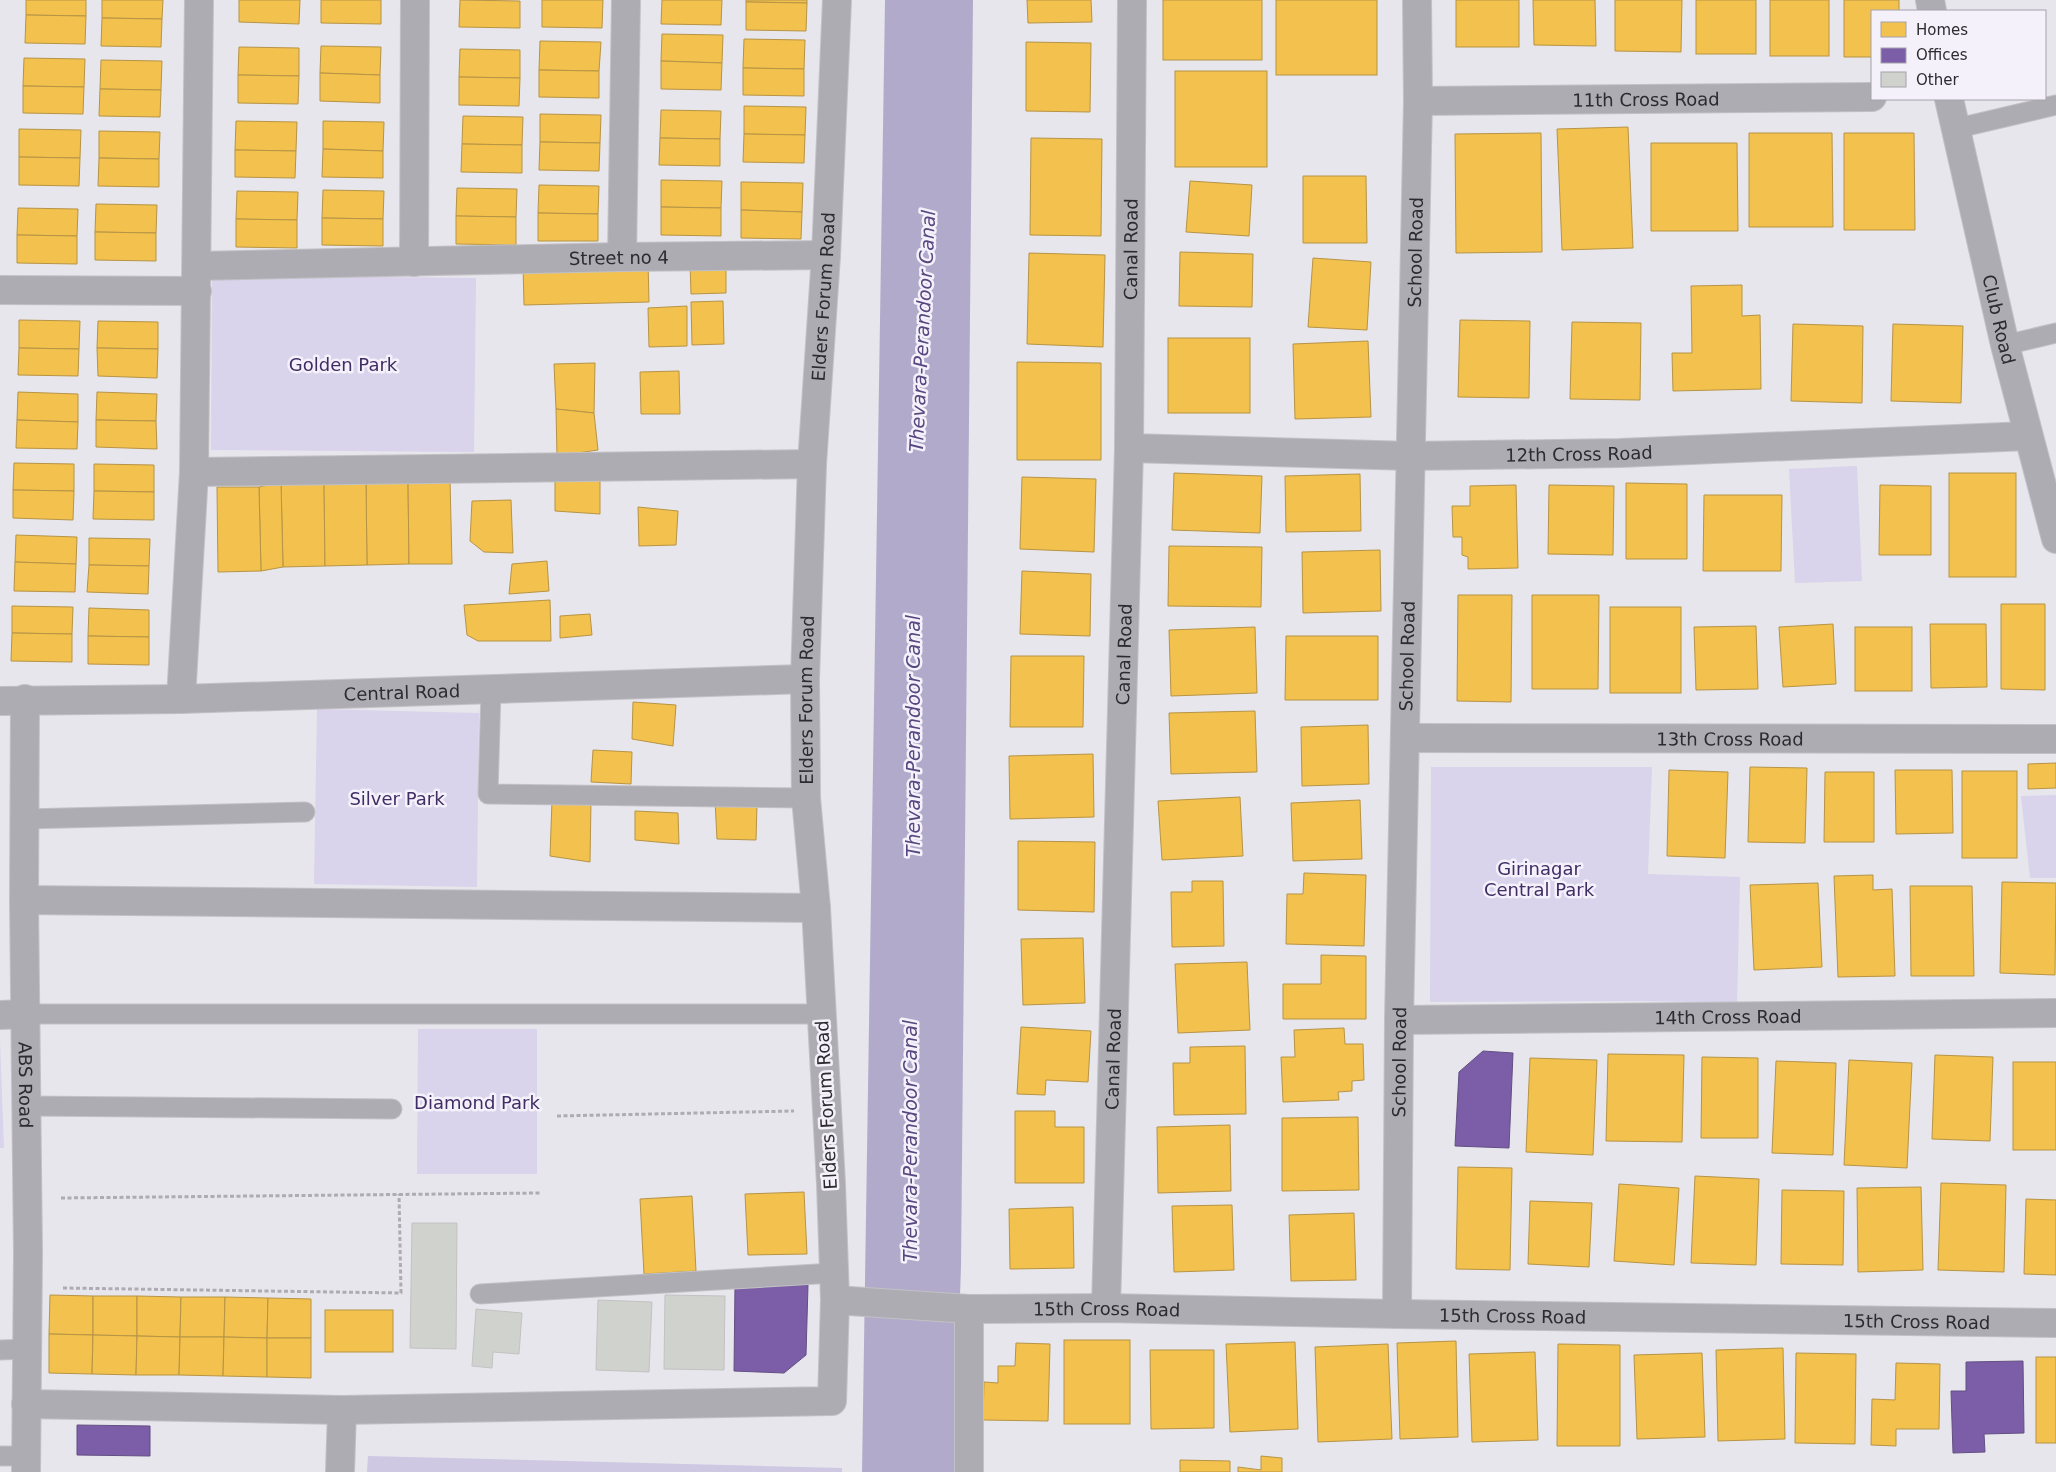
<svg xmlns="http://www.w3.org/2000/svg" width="2056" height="1472" viewBox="0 0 2056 1472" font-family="'DejaVu Sans',sans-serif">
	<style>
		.green { fill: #d9d3eb }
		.forest { fill: #cfc8e3 }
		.water { fill: #b2aaca }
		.homes { fill: #f2c14e; stroke: #b79445 }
		.offices { fill: #7b5ea7; stroke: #634f83 }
		.building { fill: #d0d2cd; stroke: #c2c2c3 }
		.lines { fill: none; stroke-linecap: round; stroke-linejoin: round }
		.lane-casing { stroke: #c2c1c5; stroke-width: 21 }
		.street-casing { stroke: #c2c1c5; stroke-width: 30 }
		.path { stroke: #aeacb2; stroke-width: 3; stroke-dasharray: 4 2.5; stroke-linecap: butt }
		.lane { stroke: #adacb2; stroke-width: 19 }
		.street { stroke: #adacb2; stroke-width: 28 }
		.labels { text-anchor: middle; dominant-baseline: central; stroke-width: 5; stroke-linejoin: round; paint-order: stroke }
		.street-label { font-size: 18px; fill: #2c2b2f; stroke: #f4f1fb }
		.park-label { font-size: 18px; fill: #402d64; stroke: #f4f1fb }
		.water-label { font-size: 19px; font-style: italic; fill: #58467f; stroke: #f4f1fb }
	</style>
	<rect width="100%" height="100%" fill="#e7e6ec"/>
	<g class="green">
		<path d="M212 275 476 278 474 452 211 450Z"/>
		<path d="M1857 466 1862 581 1795 583 1789 469Z"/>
		<path d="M317 709 479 713 477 887 314 884Z"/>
		<path d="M1431 767H1652L1648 874 1740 877 1737 1003 1644 1001 1430 1002Z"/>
		<path d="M2056 795V878H2030L2021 796Z"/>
		<path d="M418 1029H537V1174H417Z"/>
		<path d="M0 1041 4 1148H0Z"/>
	</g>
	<path class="forest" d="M368 1456 842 1468V1472H367Z"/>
	<path class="water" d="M885 0H973L961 1266 954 1472H862Z"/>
	<g class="homes">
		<path d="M26 0H86V16L26 15Z"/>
		<path d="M102 0H163L162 19 102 18Z"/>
		<path d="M239 0H300L299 24 239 22Z"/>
		<path d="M321 0H381V24L321 23Z"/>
		<path d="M460 0 520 1V28L459 27Z"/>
		<path d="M542 0H603L602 28 542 27Z"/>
		<path d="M662 0H722L721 25 661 24Z"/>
		<path d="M746 0H807V3L746 2Z"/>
		<path d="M1027 0H1091L1092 22 1028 23Z"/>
		<rect x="1163" y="0" width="99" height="60"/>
		<rect x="1276" y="0" width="101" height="75"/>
		<rect x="1456" y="0" width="63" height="47"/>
		<path d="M1533 0H1595L1596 46 1534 45Z"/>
		<path d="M1615 0H1682L1681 52 1615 51Z"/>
		<rect x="1696" y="0" width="60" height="54"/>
		<rect x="1770" y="0" width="59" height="56"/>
		<path d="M1844 0H1899V11H1872V57H1844Z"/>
		<path d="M746 2 807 3 806 31 746 30Z"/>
		<path d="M26 15 86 16 85 44 25 43Z"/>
		<path d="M102 18 162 19 161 47 101 46Z"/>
		<path d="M662 34 723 35 722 63 661 61Z"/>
		<path d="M744 39 805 40 804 69 743 68Z"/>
		<path d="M540 41 601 42 599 71 539 70Z"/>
		<path d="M1026 42 1091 43 1090 112 1026 111Z"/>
		<path d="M321 46 381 47 380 75 320 73Z"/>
		<path d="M239 47 299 48V76L238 75Z"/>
		<path d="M460 49 520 50V78L459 77Z"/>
		<path d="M24 58 85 59 84 87 23 86Z"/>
		<path d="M101 60 162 61 161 90 100 89Z"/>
		<path d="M661 61 722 63 721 90 661 89Z"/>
		<path d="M743 68 804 69V96L743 95Z"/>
		<path d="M539 70 599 71V98L539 97Z"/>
		<rect x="1175" y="71" width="92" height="96"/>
		<path d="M320 73 380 75V103L320 101Z"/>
		<path d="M238 75 299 76 298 104 238 103Z"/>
		<path d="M459 77 520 78 519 106 459 105Z"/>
		<path d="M23 86 84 87 83 114 23 113Z"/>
		<path d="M100 89 161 90 160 117 99 116Z"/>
		<path d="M744 106 806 107 805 135 744 134Z"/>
		<path d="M661 110 721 111 720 139 660 138Z"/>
		<path d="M540 114 601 115 600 143 540 142Z"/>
		<path d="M463 116 523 117 522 145 462 144Z"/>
		<path d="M236 121 297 122 296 151 235 150Z"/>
		<path d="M323 121 384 122 383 151 323 149Z"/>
		<path d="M1628 127 1633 248 1562 250 1557 129Z"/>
		<path d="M19 129 81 130 80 158 19 157Z"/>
		<path d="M99 131 160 132 159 159 99 158Z"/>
		<path d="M1541 133 1542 252 1456 253 1455 134Z"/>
		<path d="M1749 133H1832L1833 227H1749Z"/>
		<path d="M1844 133H1914L1915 230H1844Z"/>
		<path d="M744 134 805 135 804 163 743 162Z"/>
		<path d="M660 138 720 139V166L659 165Z"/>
		<path d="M1031 138 1102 139 1101 236 1030 235Z"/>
		<path d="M540 142 600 143 599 171 539 170Z"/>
		<path d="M1651 143H1737L1738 231H1651Z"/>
		<path d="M462 144 522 145V173L461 172Z"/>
		<path d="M323 149 383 151V178L322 177Z"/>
		<path d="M235 150 296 151 295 178 235 177Z"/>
		<path d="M19 157 80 158 79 186 19 185Z"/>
		<path d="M99 158 159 159V187L98 186Z"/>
		<path d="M1303 176H1366L1367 243H1303Z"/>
		<path d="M661 180 722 181 721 208 661 207Z"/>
		<path d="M1190 181 1252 185 1249 236 1186 232Z"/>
		<path d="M741 182 803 183 802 212 741 210Z"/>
		<path d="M539 185 599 186 598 214 538 213Z"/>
		<path d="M457 188 517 189 516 217 456 216Z"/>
		<path d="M323 190 384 191 383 219 322 218Z"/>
		<path d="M237 191 298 192 297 220 236 219Z"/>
		<path d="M96 204 157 205 156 233 95 232Z"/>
		<path d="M661 207 721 208V236L661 235Z"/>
		<path d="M18 208 78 209 77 236 17 235Z"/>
		<path d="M741 210 802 212 801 239 741 238Z"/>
		<path d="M538 213 598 214V241H538Z"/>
		<path d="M456 216 516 217V245L456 244Z"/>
		<path d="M322 218 383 219V246L322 245Z"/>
		<path d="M236 219 297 220V248L236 247Z"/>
		<path d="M95 232 156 233V261L95 260Z"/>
		<path d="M17 235 77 236V264L17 263Z"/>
		<path d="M1180 252 1253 254 1252 307 1179 306Z"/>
		<path d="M1029 253 1105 255 1103 347 1027 344Z"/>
		<path d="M1313 258 1371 262 1367 330 1308 327Z"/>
		<path d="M648 261 649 302 524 305 523 265Z"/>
		<path d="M726 262V293L691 294 690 263Z"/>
		<path d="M1742 285V316L1760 315 1761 389 1673 391 1672 353H1692L1691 286Z"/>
		<path d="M723 301 724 344 692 345 691 302Z"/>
		<path d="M687 306V346L649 347 648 308Z"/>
		<path d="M19 320 80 321 79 349 19 348Z"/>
		<path d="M1460 320 1530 321 1529 398 1458 397Z"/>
		<path d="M98 321 158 322V349L97 348Z"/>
		<path d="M1572 322 1641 323 1640 400 1570 399Z"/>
		<path d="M1793 324 1863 326 1862 403 1791 401Z"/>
		<path d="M1893 324 1963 326 1961 403 1891 401Z"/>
		<rect x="1168" y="338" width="82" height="75"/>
		<path d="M1368 341 1371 417 1295 419 1293 344Z"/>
		<path d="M19 348 79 349 78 376 18 375Z"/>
		<path d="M97 348 158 349 157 378 98 376Z"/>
		<path d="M1017 362 1101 363V460H1017Z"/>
		<path d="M595 363 594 413 556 409 554 364Z"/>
		<path d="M679 371 680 414H641L640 372Z"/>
		<path d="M18 392 78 394V422L17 420Z"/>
		<path d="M97 392 157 394 156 421 96 420Z"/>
		<path d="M556 409 594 413 598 450 557 456Z"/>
		<path d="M17 420 78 422 77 449 16 448Z"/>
		<path d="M96 420 156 421 157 449 96 447Z"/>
		<path d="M14 463 74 464V491L13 490Z"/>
		<path d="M94 464 154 465V492L94 491Z"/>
		<path d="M1174 473 1262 476 1260 533 1172 530Z"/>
		<rect x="1949" y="473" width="67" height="104"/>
		<path d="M555 474H600V514L555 511Z"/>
		<path d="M1360 474 1361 531 1286 532 1285 476Z"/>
		<path d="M1022 477 1096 479 1094 552 1020 549Z"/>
		<path d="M408 480 409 564 367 565 366 481Z"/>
		<path d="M408 480H450L452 564H409Z"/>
		<path d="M324 481 325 566 283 567 281 482Z"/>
		<path d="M324 481H366L367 565 325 566Z"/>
		<path d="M281 482 283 567 261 571 259 487Z"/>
		<path d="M1626 483 1687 484V559H1626Z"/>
		<path d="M1516 485 1518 568 1468 569V557L1462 555V537H1453L1452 506H1470V486Z"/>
		<path d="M1549 485 1614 486 1613 555 1548 554Z"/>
		<path d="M1880 485 1931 486V555H1879Z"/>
		<path d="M217 487H259L261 571 218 572Z"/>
		<path d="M13 490 74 491 73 520 13 518Z"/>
		<path d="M94 491 154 492V520L93 519Z"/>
		<path d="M1704 495H1782L1781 571H1703Z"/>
		<path d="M511 500 513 553 484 552 470 541 472 501Z"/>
		<path d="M638 507 678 511 676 545 639 546Z"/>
		<path d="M16 535 77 537 76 564 15 562Z"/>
		<path d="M89 538 150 539 149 566 89 565Z"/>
		<path d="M1169 546 1262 547 1261 607 1168 606Z"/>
		<path d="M1380 550 1381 611 1303 613 1302 552Z"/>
		<path d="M547 561 549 591 509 594 512 564Z"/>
		<path d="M15 562 76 564 75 592 14 591Z"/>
		<path d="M89 565 149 566 148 594 87 592Z"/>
		<path d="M1022 571 1091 574 1090 636 1020 634Z"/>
		<path d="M1458 595H1512L1511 702 1457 701Z"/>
		<path d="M1532 595H1599L1598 689H1532Z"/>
		<path d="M550 600 551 641H478L467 635 464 605Z"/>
		<path d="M2001 604H2045V690L2001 689Z"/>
		<path d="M12 606 73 607 72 634 12 633Z"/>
		<rect x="1610" y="607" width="71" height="86"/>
		<path d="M89 608 149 610V637L88 636Z"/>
		<path d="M590 614 592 635 560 638V616Z"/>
		<path d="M1833 624 1836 684 1783 687 1779 627Z"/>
		<path d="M1930 624H1986L1987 687 1931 688Z"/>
		<path d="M1756 626 1758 689 1696 690 1694 627Z"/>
		<path d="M1255 627 1257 693 1171 696 1169 630Z"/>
		<rect x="1855" y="627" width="57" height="64"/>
		<path d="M12 633 72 634V662L11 661Z"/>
		<path d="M88 636 149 637V665L88 664Z"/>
		<path d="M1286 636H1378V700H1285Z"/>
		<path d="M1011 656H1084L1083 727H1010Z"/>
		<path d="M633 702 676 705 673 746 632 739Z"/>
		<path d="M1255 711 1257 772 1171 774 1169 713Z"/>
		<path d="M1368 725 1369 784 1302 786 1301 727Z"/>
		<path d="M593 750 632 752 631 784 591 782Z"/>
		<path d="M1093 754 1094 817 1010 819 1009 756Z"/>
		<path d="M2056 763V788L2028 789V764Z"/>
		<path d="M1750 767 1807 768 1805 843 1748 842Z"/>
		<path d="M1669 770 1728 772 1725 858 1667 856Z"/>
		<path d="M1895 770H1952L1953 833 1896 834Z"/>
		<rect x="1962" y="771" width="55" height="87"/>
		<path d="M1825 772H1874V842H1824Z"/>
		<path d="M1240 797 1243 856 1162 860 1158 801Z"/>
		<path d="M1360 800 1362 859 1293 861 1291 803Z"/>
		<path d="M552 801H591L590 862 550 856Z"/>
		<path d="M715 801 757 804 756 840 717 839Z"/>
		<path d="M635 811 678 813 679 844 635 840Z"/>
		<path d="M1018 841 1095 842 1094 912 1018 910Z"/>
		<path d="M1304 873 1366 875 1364 946 1286 944 1287 894H1303Z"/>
		<path d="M1873 875V890L1892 889 1895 976 1838 977 1834 876Z"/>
		<path d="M1192 881H1223L1224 946 1172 947 1171 892H1192Z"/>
		<path d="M2002 882 2056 883 2055 975 2000 973Z"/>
		<path d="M1818 883 1822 967 1754 970 1750 885Z"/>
		<path d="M1910 886H1972L1974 976H1911Z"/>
		<path d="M1083 938 1085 1003 1023 1005 1021 939Z"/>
		<path d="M1321 955 1366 956V1019H1283V984H1321Z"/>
		<path d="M1247 962 1250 1030 1178 1033 1175 964Z"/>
		<path d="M1021 1027 1091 1031 1088 1082 1046 1080 1045 1095 1017 1094Z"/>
		<path d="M1344 1028 1345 1044H1363L1364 1080 1352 1081V1091L1338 1092 1339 1100 1283 1102 1281 1057H1295L1294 1030Z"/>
		<path d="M1245 1046 1246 1114 1174 1115 1173 1063H1190V1047Z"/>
		<path d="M1608 1054 1684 1055 1682 1142 1606 1141Z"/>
		<path d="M1935 1055 1993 1057 1990 1141 1932 1139Z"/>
		<path d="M1702 1057 1758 1058V1138H1701Z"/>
		<path d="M1530 1058 1597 1060 1593 1155 1526 1152Z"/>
		<path d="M1849 1060 1912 1063 1907 1168 1844 1165Z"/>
		<path d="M1776 1061 1836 1063 1833 1155 1772 1153Z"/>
		<rect x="2013" y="1062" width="43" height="88"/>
		<path d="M1015 1111H1055V1127H1084V1183H1015Z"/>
		<path d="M1358 1117 1359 1190 1282 1191V1118Z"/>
		<path d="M1230 1125 1231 1191 1158 1193 1157 1127Z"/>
		<path d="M1458 1167 1512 1168 1510 1270 1456 1269Z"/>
		<path d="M1695 1176 1759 1179 1756 1265 1691 1263Z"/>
		<path d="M1941 1183 2006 1185 2004 1272 1938 1270Z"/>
		<path d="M1619 1184 1679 1188 1674 1265 1614 1261Z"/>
		<path d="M1921 1187 1923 1270 1858 1272 1857 1188Z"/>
		<path d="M1782 1190 1844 1191 1843 1265 1781 1264Z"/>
		<path d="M804 1192 807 1254 748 1255 745 1194Z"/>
		<path d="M692 1196 696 1271 644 1274 640 1199Z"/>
		<path d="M2026 1199 2056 1200V1275L2024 1274Z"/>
		<path d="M1530 1201 1592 1203 1589 1267 1528 1264Z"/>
		<path d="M1232 1205 1234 1270 1174 1272 1172 1206Z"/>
		<path d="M1073 1207 1074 1268 1010 1269 1009 1209Z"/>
		<path d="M1354 1213 1356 1280 1291 1281 1289 1215Z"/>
		<path d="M50 1295 93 1296V1335L49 1334Z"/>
		<path d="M93 1296H137V1336L93 1335Z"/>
		<path d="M137 1296 181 1297 180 1337 137 1336Z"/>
		<path d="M181 1297H225L224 1337H180Z"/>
		<path d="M225 1297 268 1298 267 1338 224 1337Z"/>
		<path d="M268 1298 311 1299V1338H267Z"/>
		<rect x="325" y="1310" width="68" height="42"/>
		<path d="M49 1334 93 1335 92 1374 49 1373Z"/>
		<path d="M93 1335 137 1336 136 1375 92 1374Z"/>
		<path d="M137 1336 180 1337 179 1375H136Z"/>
		<path d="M180 1337H224L223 1376 179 1375Z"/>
		<path d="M224 1337 267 1338V1377L223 1376Z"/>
		<path d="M267 1338H311V1378L267 1377Z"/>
		<rect x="1064" y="1340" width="66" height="84"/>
		<path d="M1456 1341 1458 1437 1400 1439 1397 1343Z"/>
		<path d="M1295 1342 1298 1429 1230 1432 1226 1344Z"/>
		<path d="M1016 1343 1050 1344 1048 1421 983 1420 984 1382 998 1383V1366H1015Z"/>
		<path d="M1388 1344 1392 1439 1318 1442 1315 1347Z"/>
		<path d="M1558 1344 1620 1345V1446H1557Z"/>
		<path d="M1783 1348 1785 1439 1718 1441 1716 1350Z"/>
		<path d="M1150 1350H1214V1428L1151 1429Z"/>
		<path d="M1535 1352 1538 1440 1472 1442 1469 1354Z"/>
		<path d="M1702 1353 1705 1437 1637 1439 1634 1355Z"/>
		<path d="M1796 1353 1856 1354 1855 1444 1795 1443Z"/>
		<rect x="2036" y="1357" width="20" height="86"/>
		<path d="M1896 1363 1940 1364 1939 1429H1896V1446L1871 1445 1872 1399 1895 1400Z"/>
		<path d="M1261 1456 1282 1458V1472H1238V1467L1261 1470Z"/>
		<path d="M1180 1460 1230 1461V1472H1180Z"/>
	</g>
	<g class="offices">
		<path d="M1483 1051 1513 1053 1509 1148 1455 1146 1459 1072Z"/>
		<path d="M735 1285H808L806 1355 784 1373 734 1371Z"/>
		<path d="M2023 1361 2024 1433 1984 1434 1985 1452 1953 1453 1951 1391H1966V1362Z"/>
		<path d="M77 1425 150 1426V1456L77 1455Z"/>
	</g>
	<g class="building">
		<path d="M412 1223H457L456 1349 410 1348Z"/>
		<path d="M665 1295 725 1296 724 1370 664 1369Z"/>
		<path d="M598 1300 652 1302 649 1372 596 1370Z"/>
		<path d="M476 1309 522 1313 519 1354 493 1352 492 1368 472 1366Z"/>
	</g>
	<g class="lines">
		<g class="lane-casing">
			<g id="lane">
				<path d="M1954 129 2056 105"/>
				<path d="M2005 345 2056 333"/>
				<path d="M491 690 488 794 806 798"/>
				<path d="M24 819 305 812"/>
				<path d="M25 1014H822"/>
				<path d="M26 1106 392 1109"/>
				<path d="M480 1294 834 1273"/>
				<path d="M0 1350 27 1349"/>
				<path d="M0 1456H27"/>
			</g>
		</g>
		<g class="street-casing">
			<g id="street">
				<path d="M1930 0 1932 11"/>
				<path id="s1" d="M1949 99 2005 345 2056 539"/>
				<path id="s2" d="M1418 101 1872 97"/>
				<path d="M622 257 626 0"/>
				<path d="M414 262 415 0"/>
				<path id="s3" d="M197 266 622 257 826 255"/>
				<path d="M0 290 197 291"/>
				<path id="s4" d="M1129 448 1411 456 1620 453 2028 436"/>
				<path d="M194 472 812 464"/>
				<path id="s5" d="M25 699 24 900 28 1254 26 1472"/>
				<path d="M181 699 194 472 199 0"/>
				<path id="s6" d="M0 701 181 699 805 679"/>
				<path id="s7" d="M1405 738 2056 739"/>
				<path d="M24 900 816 908"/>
				<path d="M0 1015 25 1014"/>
				<path id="s8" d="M1399 1020 2056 1013"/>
				<path id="s9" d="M835 1300 969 1309 1106 1308 1397 1314 2056 1323"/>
				<path id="s10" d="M1106 1308 1129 448 1132 0"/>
				<path d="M969 1309V1472"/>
				<path id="s11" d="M1397 1314 1399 1020 1418 101 1417 0"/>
				<path id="s12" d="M26 1404 342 1410 832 1401 835 1300 831 1184 816 908 806 798 805 679 812 464 826 255 837 0"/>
				<path d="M340 1472 342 1410"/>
			</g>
		</g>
		<g class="path">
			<path d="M557 1116 794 1111"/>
			<path d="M61 1198 540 1193"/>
			<path d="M63 1288 401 1293 399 1194"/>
		</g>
		<use href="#lane" class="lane"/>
		<use href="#street" class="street"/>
	</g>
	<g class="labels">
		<g class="street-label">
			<text stroke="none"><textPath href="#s2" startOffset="228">11th Cross Road</textPath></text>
			<text stroke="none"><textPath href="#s10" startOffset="1059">Canal Road</textPath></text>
			<text stroke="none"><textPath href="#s11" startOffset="1062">School Road</textPath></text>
			<text stroke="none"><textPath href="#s3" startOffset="422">Street no 4</textPath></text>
			<text stroke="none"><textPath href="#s12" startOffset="1912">Elders Forum Road</textPath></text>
			<text stroke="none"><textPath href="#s1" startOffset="226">Club Road</textPath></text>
			<text stroke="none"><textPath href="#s4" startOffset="450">12th Cross Road</textPath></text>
			<text stroke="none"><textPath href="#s10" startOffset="654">Canal Road</textPath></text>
			<text stroke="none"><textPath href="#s11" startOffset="658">School Road</textPath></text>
			<text stroke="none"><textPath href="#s6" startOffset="402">Central Road</textPath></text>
			<text stroke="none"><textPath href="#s12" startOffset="1508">Elders Forum Road</textPath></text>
			<text stroke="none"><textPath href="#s7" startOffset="325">13th Cross Road</textPath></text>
			<text stroke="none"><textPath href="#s8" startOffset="329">14th Cross Road</textPath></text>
			<text stroke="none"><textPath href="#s10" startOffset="249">Canal Road</textPath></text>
			<text stroke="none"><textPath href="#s11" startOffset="252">School Road</textPath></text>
			<text stroke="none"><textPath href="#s5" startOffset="386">ABS Road</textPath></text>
			<text transform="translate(826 1105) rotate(-93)">Elders Forum Road</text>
			<text stroke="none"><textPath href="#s9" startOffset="272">15th Cross Road</textPath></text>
			<text stroke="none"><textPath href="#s9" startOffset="678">15th Cross Road</textPath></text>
			<text stroke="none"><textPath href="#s9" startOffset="1082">15th Cross Road</textPath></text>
		</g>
		<g class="park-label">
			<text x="343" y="364">Golden Park</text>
			<text x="397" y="798">Silver Park</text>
			<text x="1539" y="868">Girinagar<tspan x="1539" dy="21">Central Park</tspan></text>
			<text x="477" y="1102">Diamond Park</text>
		</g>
		<g class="water-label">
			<text transform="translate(922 331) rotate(-87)">Thevara-Perandoor Canal</text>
			<text transform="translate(913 736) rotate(-90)">Thevara-Perandoor Canal</text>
			<text transform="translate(910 1141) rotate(-90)">Thevara-Perandoor Canal</text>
		</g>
	</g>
	<rect x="1871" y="10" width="175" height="90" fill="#f4f1fb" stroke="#a4a2a9"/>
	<rect x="1881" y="22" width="25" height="15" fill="#f2c14e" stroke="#a4a2a9"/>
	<text x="1916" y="35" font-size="15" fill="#2c2b2f">Homes</text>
	<rect x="1881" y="48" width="25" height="15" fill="#7b5ea7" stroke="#a4a2a9"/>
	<text x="1916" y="60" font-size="15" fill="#2c2b2f">Offices</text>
	<rect x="1881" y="72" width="25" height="15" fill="#d0d2cd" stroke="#a4a2a9"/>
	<text x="1916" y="85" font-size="15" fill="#2c2b2f">Other</text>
</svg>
